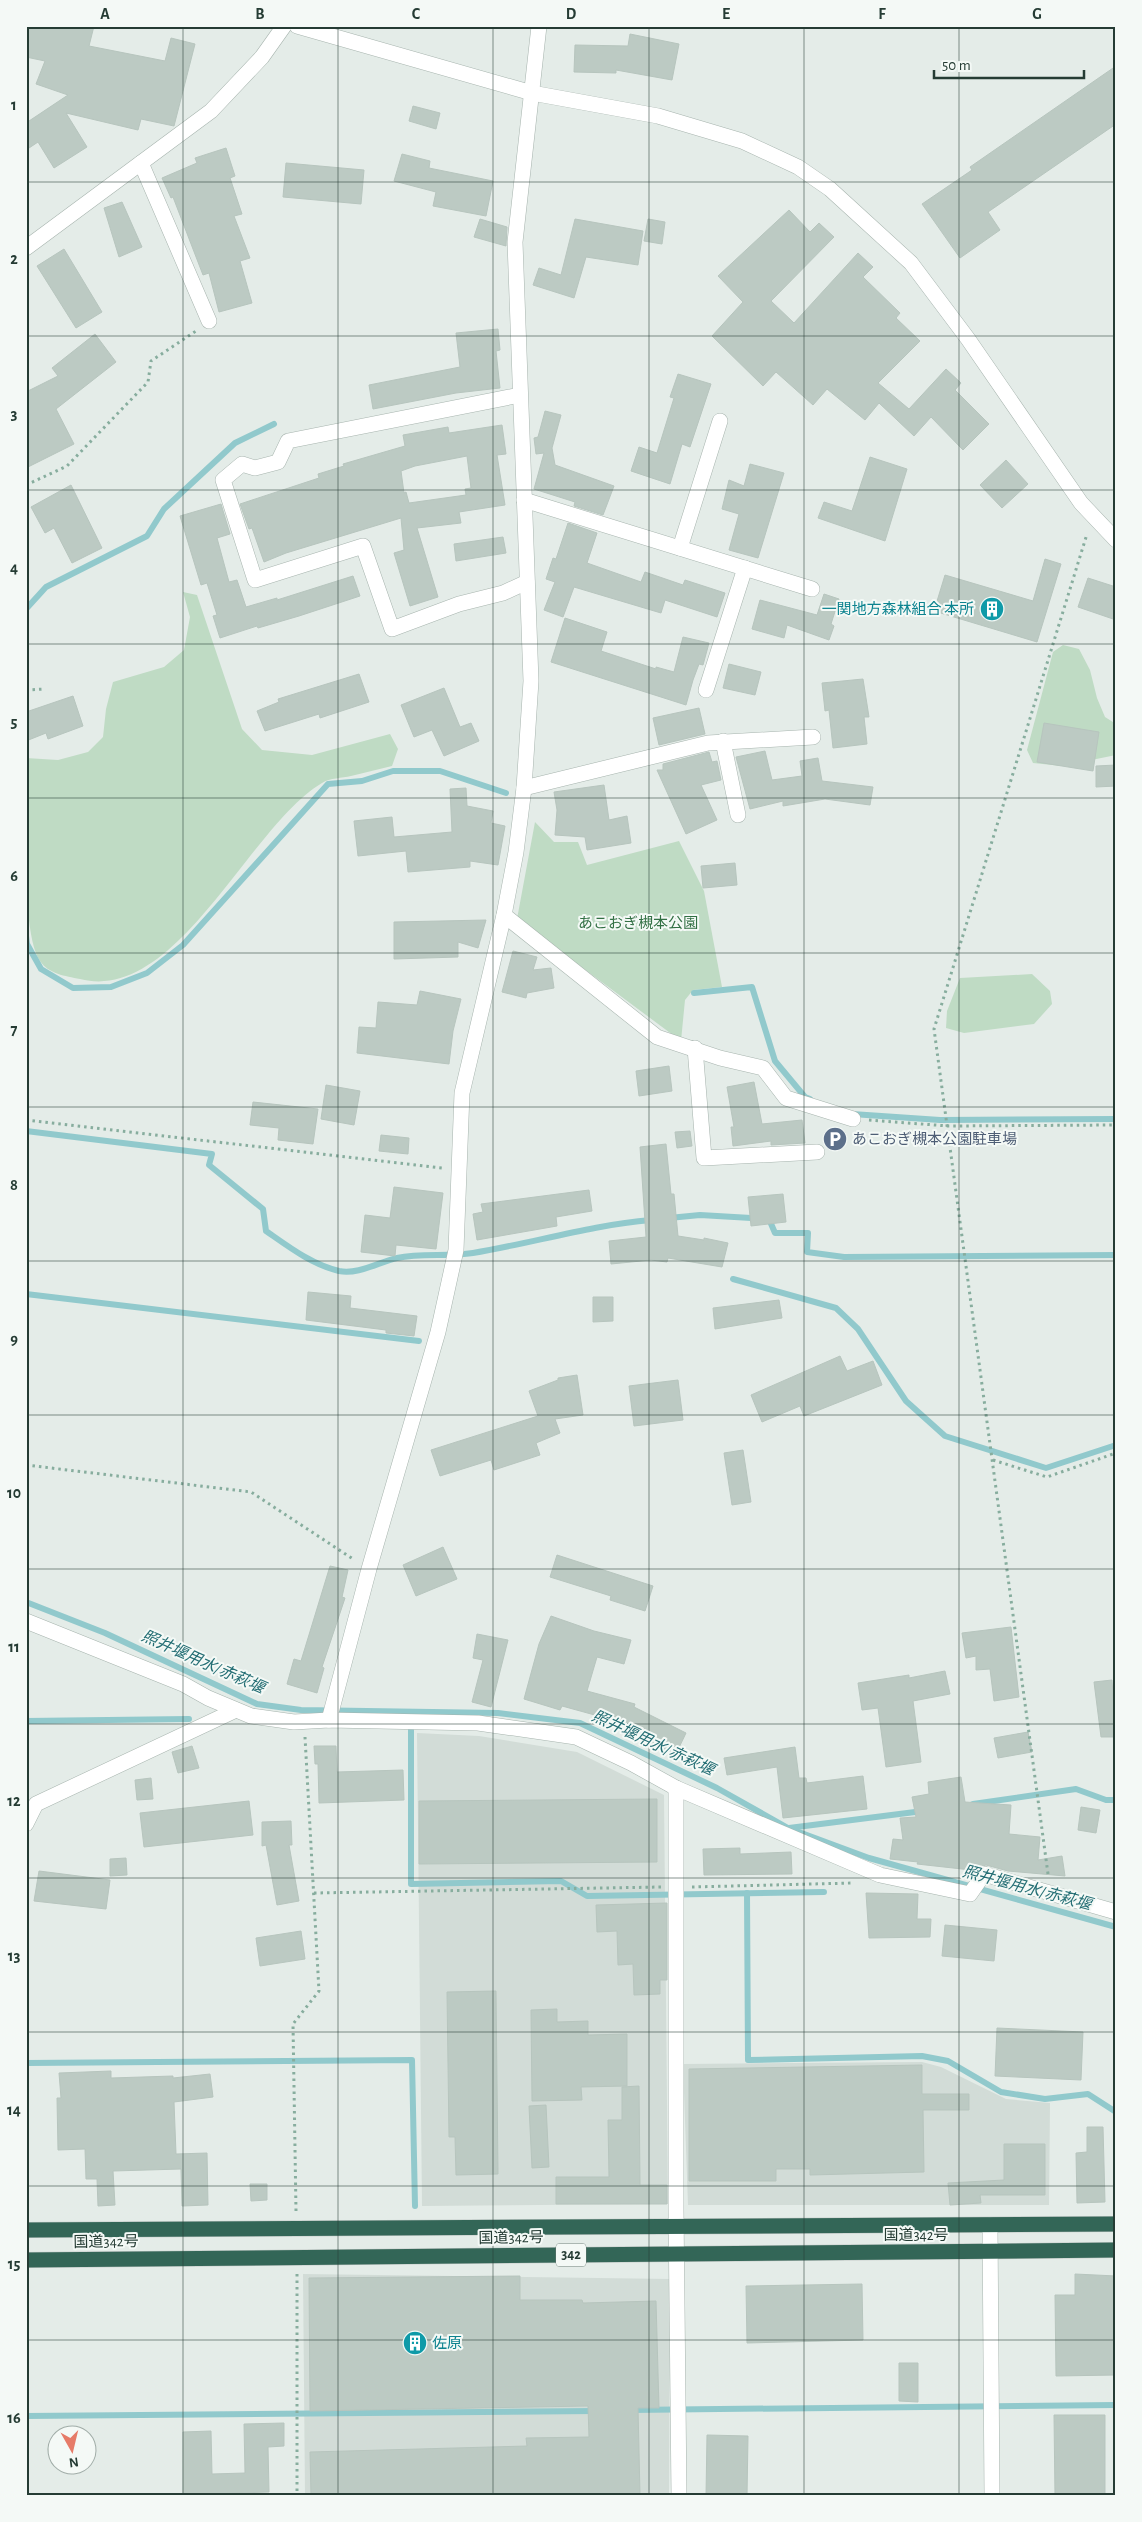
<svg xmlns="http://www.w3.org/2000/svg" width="1142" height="2522" viewBox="0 0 1142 2522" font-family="'Alegreya Sans','Noto Sans JP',sans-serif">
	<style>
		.built { fill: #d2dcd7 }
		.green { fill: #bfdbc4 }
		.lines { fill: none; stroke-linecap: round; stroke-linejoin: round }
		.stream { stroke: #91c9cc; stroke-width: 6 }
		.building { fill: #bccac3; stroke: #b7c5be; fill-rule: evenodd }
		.minor-casing { stroke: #a7b4ae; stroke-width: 16 }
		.highway-casing { stroke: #c2c8c6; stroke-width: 16 }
		.path { stroke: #87ad9e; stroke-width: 3; stroke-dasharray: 2.5 4; stroke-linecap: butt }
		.minor { stroke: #fff; stroke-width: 15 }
		.highway { stroke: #336657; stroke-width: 15 }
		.grid { fill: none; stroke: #253c34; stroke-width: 1; stroke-opacity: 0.55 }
		.labels { text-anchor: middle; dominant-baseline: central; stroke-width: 4; stroke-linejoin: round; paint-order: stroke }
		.shield { fill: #f4f9f6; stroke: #63756e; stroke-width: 1 }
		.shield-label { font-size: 14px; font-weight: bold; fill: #253c34 }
		.culture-label { font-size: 15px; fill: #0d838f; stroke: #f4f9f6; text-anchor: end }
		.park-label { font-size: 15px; fill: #327044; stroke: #f4f9f6 }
		.service-label { font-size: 15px; fill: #4e5e75; stroke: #f4f9f6; text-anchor: start }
		.street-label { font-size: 15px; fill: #253c34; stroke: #f4f9f6 }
		.water-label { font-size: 16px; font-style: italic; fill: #246e74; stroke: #f4f9f6 }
		.neatline { fill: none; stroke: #253c34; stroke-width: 2 }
		.grid-label { font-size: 16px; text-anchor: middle; font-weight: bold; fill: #253c34 }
	</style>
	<rect width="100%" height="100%" fill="#e4ece8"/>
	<g class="built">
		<path d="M417 1733 479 1736 577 1752 664 1795 668 2204 422 2206Z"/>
		<path d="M922 2062 941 2067 1006 2099 1050 2103 1049 2205H688L683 2064Z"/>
		<path d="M303 2274 670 2279 669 2496H305Z"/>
	</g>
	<g class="green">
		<path d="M183 592 197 595 242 729 262 750 312 755 390 734 398 749 392 766C378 769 365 773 351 776 342 778 330 778 322 783 249 826 177 1004 80 979 65 976 49 974 40 961 20 933 26 797 26 758L58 760 88 752 103 737 106 709 113 682 164 667 184 650 190 617Z"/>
		<path d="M1063 645 1079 649 1090 670 1097 698 1105 717 1116 724V755L1062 766 1033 763 1027 750 1053 652Z"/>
		<path d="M535 822 554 842H578L587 865 679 841 704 891 722 987 693 990 685 1000 681 1041 517 919Z"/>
		<path d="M1032 974 1050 991 1052 1004 1034 1024 964 1033 946 1028 947 1011 960 978Z"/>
	</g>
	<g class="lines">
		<g class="stream">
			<path d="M26 609 46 587 147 536 164 509 235 443 274 424"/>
			<path d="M26 936 27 944 41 969 73 988 111 987 147 973 183 945 328 784 362 781 393 771H440L506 793"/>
			<path d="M694 993 752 987 775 1061 805 1097 810 1099"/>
			<path d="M852 1114 940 1120 1116 1119"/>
			<path d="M26 1131 212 1154 209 1165 263 1209 266 1231C289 1247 311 1264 339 1271 358 1275 379 1262 397 1258 422 1253 448 1257 473 1253 533 1243 591 1225 651 1220"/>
			<path d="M669 1218 700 1215 769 1219 775 1233H808L807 1252 844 1257 1116 1255"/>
			<path d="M733 1279 836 1308 858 1329 906 1401 945 1436 1046 1468 1116 1445"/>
			<path d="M26 1294 419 1341"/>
			<path d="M26 1602 105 1633 257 1704 301 1710 498 1713 580 1723 717 1788 788 1828 869 1858 1116 1927"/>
			<path d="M26 1721 189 1719"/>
			<path d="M411 1722V1884L561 1881 587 1896 824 1892"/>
			<path d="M973 1804 1076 1789 1106 1800H1116"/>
			<path d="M789 1828 923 1811"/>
			<path d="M747 1893 748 2060 922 2056 948 2061 1001 2092 1045 2099 1088 2094 1116 2112"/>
			<path d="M26 2063 412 2060 415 2206"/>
			<path d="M630 2410 1116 2405"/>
			<path d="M26 2416 595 2411"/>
		</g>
	</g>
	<g class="building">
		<path d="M26 26H94L89 46 165 61 171 38 195 44 174 126 141 119 138 130 66 113 87 147 54 168 38 142 26 150V123L68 95 36 84 45 61 26 57Z"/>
		<path d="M630 34 679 44 672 80 616 70V73L574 72 575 45 628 46Z"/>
		<path d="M1116 66V124L988 212 1000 230 960 258 922 204 972 170 970 167Z"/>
		<path d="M413 106 440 113 436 129 409 121Z"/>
		<path d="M226 148 235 176 230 178 242 214 234 216 250 258 240 261 252 303 219 312 209 273 203 275 173 197 171 198 162 178 197 163 195 158Z"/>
		<path d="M402 154 430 161 429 168 493 181 486 216 433 206 436 192 394 181Z"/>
		<path d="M286 163 364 170 361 204 283 197Z"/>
		<path d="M122 202 142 247 119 257 104 208Z"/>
		<path d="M789 210 810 232 819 223 834 237 771 301 794 323 858 253 873 267 863 277 900 313 896 318 920 341 878 383 909 409 946 369 961 383 955 390 989 424 963 450 931 417 914 436 879 403 865 420 827 389 813 405 776 372 763 386 712 336 743 302 718 276Z"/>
		<path d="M480 219 507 227 506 246 474 237Z"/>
		<path d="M575 219 643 231 638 265 586 257 574 298 533 285 539 268 561 275Z"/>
		<path d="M648 219 665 222 662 244 644 241Z"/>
		<path d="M64 249 102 312 76 328 37 266Z"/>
		<path d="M498 329 500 350 496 351 500 388 456 393 373 409 369 385 460 367 456 333Z"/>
		<path d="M95 334 116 362 56 409 74 444 26 468V392L58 376 52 368Z"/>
		<path d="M678 374 711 384 690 447 682 444 670 484 631 471 639 447 657 453 674 398 670 397Z"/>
		<path d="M545 411 561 415 552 448 555 465 614 486 603 515 574 506 575 502 534 489 544 453 536 454 534 438 538 437Z"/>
		<path d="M502 425 506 454 497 455 505 505 459 512 461 523 417 528 438 597 410 606 394 553 404 550 401 518 286 553 264 562 252 528 249 529 240 504 319 478 318 474 344 466 343 464 405 446 403 435 448 427 449 433ZM467 456 471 488 465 489 466 495 409 503 406 492 404 493 401 471 415 466Z"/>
		<path d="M870 457 907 469 885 541 818 518 824 502 852 511Z"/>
		<path d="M1006 460 1028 484 1002 508 980 485Z"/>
		<path d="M750 464 784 473 758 558 729 550 739 514 722 509 729 480 744 486Z"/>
		<path d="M71 485 102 548 72 563 54 528 45 533 31 507Z"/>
		<path d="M221 504 230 534 217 538 229 582 237 580 246 607 277 598V600L353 576 360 596 299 616 258 628 257 626 220 638 213 616 217 615 207 583 201 585 180 516Z"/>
		<path d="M568 523 597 533 587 563 641 582 645 572 683 585 685 580 725 593 717 617 665 600 661 613 574 587 563 617 544 610 555 582 546 579 553 558 556 559Z"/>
		<path d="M503 537 506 553 456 561 454 544Z"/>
		<path d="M1045 559 1061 564 1037 642 934 611 945 575 1033 601Z"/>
		<path d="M1088 578 1116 587V620L1078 607Z"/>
		<path d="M824 594 839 599 831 624 834 626 829 640 787 625 784 638 752 629 760 600 817 615Z"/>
		<path d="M565 618 607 632 601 651 656 669V667L674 672 683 637 709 643 703 665 699 664 693 680 686 705 551 662Z"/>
		<path d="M729 664 761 672 755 695 723 688Z"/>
		<path d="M359 674 369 702 320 718 319 714 265 731 257 711 279 702 278 699Z"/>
		<path d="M863 679 869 717H864L867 744 833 748 829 710 825 711 822 683Z"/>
		<path d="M444 688 460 727 471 723 479 741 444 756 432 730 414 737 401 705Z"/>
		<path d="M73 696 83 726 48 739 46 733 26 741V712Z"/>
		<path d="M699 708 705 734 659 745 653 718Z"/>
		<path d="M1044 723 1099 732 1093 771 1037 762Z"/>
		<path d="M765 751 772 780 802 776 800 761 818 758 822 781 873 787 870 805 825 799 783 806V801L750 809 736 757Z"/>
		<path d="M709 752 712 762 717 761 721 780 701 785 717 820 686 834 657 770H663V764Z"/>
		<path d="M1116 765V786L1096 787V766Z"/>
		<path d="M604 785 609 820 627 816 631 843 587 850 585 837 555 835 557 810 554 792Z"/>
		<path d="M466 788 467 806 493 811 491 823 505 826 498 865 470 861V867L408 872 406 851 358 856 354 821 392 817 394 837 452 832 450 789Z"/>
		<path d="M735 863 737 885 703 888 701 866Z"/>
		<path d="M486 920 478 948 458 942V957L394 959V922Z"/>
		<path d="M513 951 537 957 533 970 551 968 554 988 527 993 526 998 502 992Z"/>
		<path d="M420 991 461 999 453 1031 449 1064 357 1053 359 1027 376 1028 378 1002 417 1005Z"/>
		<path d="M669 1066 672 1091 639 1096 636 1071Z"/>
		<path d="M754 1082 762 1124 802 1120 805 1143 771 1145V1141L733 1146 731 1127H734L727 1087Z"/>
		<path d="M326 1085 360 1091 354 1125 321 1119Z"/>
		<path d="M253 1102 318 1109 313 1144 278 1140 279 1128 250 1125Z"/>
		<path d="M690 1131 692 1146 677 1148 675 1132Z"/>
		<path d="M381 1135 409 1138 408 1154 379 1151Z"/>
		<path d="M666 1144 671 1194H674L678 1236 704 1240V1238L728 1243 722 1267 668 1258 667 1262 651 1260 611 1264 609 1241 646 1237 640 1147Z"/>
		<path d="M394 1187 443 1193 436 1249 396 1245 395 1256 361 1252 365 1215 390 1218Z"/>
		<path d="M589 1190 592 1211 556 1217 557 1226 477 1240 473 1214 483 1212 481 1204Z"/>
		<path d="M783 1194 786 1222 751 1226 748 1197Z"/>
		<path d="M308 1292 351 1296 350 1308 417 1316 414 1336 386 1333V1330L306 1320Z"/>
		<path d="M593 1297H613V1321L593 1322Z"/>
		<path d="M779 1300 782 1318 715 1329 713 1308Z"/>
		<path d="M840 1356 847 1371 873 1361 882 1385 804 1416 800 1406 762 1422 751 1395Z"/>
		<path d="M577 1375 583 1415 555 1419 560 1433 536 1443 540 1455 494 1470 491 1460 440 1476 431 1450 538 1416 529 1391 558 1380V1378Z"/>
		<path d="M678 1380 683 1420 634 1426 629 1386Z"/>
		<path d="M743 1450 751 1502 732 1505 724 1453Z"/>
		<path d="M443 1547 457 1579 416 1596 403 1565Z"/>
		<path d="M557 1555 653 1586 645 1611 610 1600 611 1596 550 1577Z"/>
		<path d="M330 1566 348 1570 342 1597 345 1598 322 1667 324 1668 317 1693 287 1684 294 1659 301 1661Z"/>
		<path d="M551 1616 594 1631 631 1640 624 1664 597 1657 587 1691 635 1704 634 1707 686 1733 675 1756 637 1737 642 1728 562 1706 560 1710 524 1699 539 1644Z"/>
		<path d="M1011 1627 1019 1697 994 1701 990 1669 976 1670V1656L966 1658 962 1633Z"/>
		<path d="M477 1634 508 1640 491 1707 472 1702 483 1660 473 1658Z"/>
		<path d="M945 1671 950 1694 913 1701 921 1762 886 1767 878 1708 862 1710 858 1683 909 1675V1678Z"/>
		<path d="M1112 1680 1116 1737H1101L1094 1682Z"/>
		<path d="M1028 1732 1032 1752 998 1758 994 1738Z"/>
		<path d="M192 1746 199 1768 178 1773 172 1752Z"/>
		<path d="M314 1746H336L337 1772 403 1770 404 1800 319 1803 318 1764H315Z"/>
		<path d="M795 1747 799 1778H806L807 1783 863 1776 867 1809 783 1818 777 1767 727 1775 724 1758Z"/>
		<path d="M961 1777 965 1802 1011 1805 1009 1834 1040 1837 1038 1860 1062 1856 1065 1876 1008 1871 986 1865 971 1870 917 1864 918 1862 890 1859 893 1839 903 1840 900 1818 916 1817 912 1797 929 1794 928 1782Z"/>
		<path d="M151 1778 153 1799 137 1800 135 1780Z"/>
		<path d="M657 1799V1862L419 1864V1801Z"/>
		<path d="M249 1801 253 1835 144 1847 140 1813Z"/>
		<path d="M1081 1807 1100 1810 1096 1833 1078 1830Z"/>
		<path d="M291 1821 292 1845H289L299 1901 277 1905 266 1845 262 1846V1822Z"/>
		<path d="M740 1848V1854L791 1852 792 1874 704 1875 703 1849Z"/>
		<path d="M126 1858 127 1875 110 1876V1859Z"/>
		<path d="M39 1871 110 1880 106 1909 34 1901Z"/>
		<path d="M866 1893 918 1894 917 1919H931L930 1937 869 1938Z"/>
		<path d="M667 1903V1980H660V1994L634 1995 633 1964 618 1965 617 1931 597 1932 596 1905Z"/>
		<path d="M945 1925 997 1930 994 1961 942 1956Z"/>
		<path d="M301 1931 305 1959 260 1966 256 1938Z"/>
		<path d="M496 1991 498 2174 456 2175 455 2137H449L447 1992Z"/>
		<path d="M557 2009V2022L588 2021V2035L627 2034V2086L581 2087 582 2100 532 2101 531 2010Z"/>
		<path d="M997 2028 1083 2032 1081 2080 995 2076Z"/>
		<path d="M922 2065V2094H969V2110H923L924 2172 810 2175V2169H776V2181H689V2069Z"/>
		<path d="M111 2071V2078L173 2076V2078L210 2074 213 2097 174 2102 176 2154 207 2153 208 2205 182 2206 181 2169 113 2171 115 2205 98 2206 97 2179H86L85 2149 58 2150 57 2098H61L59 2073Z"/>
		<path d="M639 2086 640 2185H667V2204H556V2177H609L608 2120H622V2087Z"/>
		<path d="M546 2105 549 2167 532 2168 529 2106Z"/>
		<path d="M1087 2127H1103L1105 2202 1077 2203 1076 2153 1087 2152Z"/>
		<path d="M1004 2144H1045V2195H980L981 2203 950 2205 948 2183 1004 2180Z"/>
		<path d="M250 2184H267V2200L251 2201Z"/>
		<path d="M1075 2274 1116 2276V2375L1056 2376 1055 2295H1075Z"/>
		<path d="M520 2276V2300H582L583 2303 656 2301 659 2408H638L640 2496H311L310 2452 527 2446 526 2438 589 2437 588 2406 310 2411 309 2278Z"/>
		<path d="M862 2284 863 2340 747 2343 746 2286Z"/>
		<path d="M899 2363H918V2402L899 2401Z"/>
		<path d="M1054 2415H1105V2496H1055Z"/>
		<path d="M284 2423V2446L268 2447 269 2492 183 2495V2432L211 2431 212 2474 245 2473 244 2424Z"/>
		<path d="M707 2435 748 2436 747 2496H706Z"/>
	</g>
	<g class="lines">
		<g class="minor-casing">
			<g id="minor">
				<path d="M297 26 532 93 658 116 742 141 798 167 830 189 911 263 968 339 1081 503 1116 540"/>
				<path d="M141 163 209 321"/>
				<path d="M26 248 211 111 262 57 284 26"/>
				<path d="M520 395 288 441 278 462 255 468 242 464 223 480 255 580 363 546 392 629 459 604 503 593 527 582"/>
				<path d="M524 500 812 589"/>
				<path d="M680 548 720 421"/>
				<path d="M706 690 745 568"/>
				<path d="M723 741 738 815"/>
				<path d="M524 788 708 743 813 737"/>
				<path d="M504 915 657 1037 720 1058 763 1068 786 1098 853 1119"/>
				<path d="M695 1048 704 1158 817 1152"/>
				<path d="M26 1621 183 1684 208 1698 251 1716 294 1722 329 1720 478 1723 576 1737 631 1763 676 1788 880 1875 970 1894 984 1874 1116 1912"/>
				<path d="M329 1720 369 1569 438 1332 456 1250 462 1093 504 915 516 852 524 788 531 681 515 242 539 26"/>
				<path d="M676 1788V2209L679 2496"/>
				<path d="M26 1824 36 1804 236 1710"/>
				<path d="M990 2225 992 2496"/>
			</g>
		</g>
		<g class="highway-casing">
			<g id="highway">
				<path d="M26 2230 1116 2224"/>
				<path d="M26 2260 1116 2250"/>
			</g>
		</g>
		<g class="path">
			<path d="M26 485 67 466 148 382 151 361 196 331"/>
			<path d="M26 690 44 689"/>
			<path d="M26 1120 442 1168"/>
			<path d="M869 1120 948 1126 1116 1125"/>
			<path d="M993 1460 1047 1477 1116 1453"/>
			<path d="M26 1465 251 1492 353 1559"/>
			<path d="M1048 1874 934 1029 1087 534"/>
			<path d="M692 1887 853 1883"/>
			<path d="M314 1893 661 1887"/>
			<path d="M296 2211 293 2024 319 1991 305 1737"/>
			<path d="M297 2274V2496"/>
		</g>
		<use href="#minor" class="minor"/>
		<use href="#highway" class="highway"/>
	</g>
	<path class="grid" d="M183 26V2496M338 26V2496M493 26V2496M649 26V2496M804 26V2496M959 26V2496M26 182H1116M26 336H1116M26 490H1116M26 644H1116M26 798H1116M26 953H1116M26 1107H1116M26 1261H1116M26 1415H1116M26 1569H1116M26 1724H1116M26 1878H1116M26 2032H1116M26 2186H1116M26 2340H1116"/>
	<defs>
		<g id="building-disc" transform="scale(1.25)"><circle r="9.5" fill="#0f9aa8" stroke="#f4f9f6"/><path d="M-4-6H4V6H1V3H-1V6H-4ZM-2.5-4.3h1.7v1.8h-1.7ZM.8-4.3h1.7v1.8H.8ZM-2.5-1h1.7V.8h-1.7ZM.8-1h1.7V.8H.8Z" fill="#fff"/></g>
		<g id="parking-disc" transform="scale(1.25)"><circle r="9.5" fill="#5c6f8a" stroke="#f4f9f6"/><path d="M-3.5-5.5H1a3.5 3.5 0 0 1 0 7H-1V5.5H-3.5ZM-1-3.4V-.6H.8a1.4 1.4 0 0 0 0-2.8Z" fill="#fff"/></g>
	</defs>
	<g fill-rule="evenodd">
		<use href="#building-disc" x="992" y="609"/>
		<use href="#parking-disc" x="835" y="1139"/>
		<use href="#building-disc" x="415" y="2343"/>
	</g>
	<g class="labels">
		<rect class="shield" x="556" y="2243.5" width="30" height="23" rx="4"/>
		<g class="shield-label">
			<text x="571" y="2255">342</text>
		</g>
		<g class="culture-label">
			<text x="974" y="609">一関地方森林組合 本所</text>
			<text x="432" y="2343" text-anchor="start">佐原</text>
		</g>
		<g class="park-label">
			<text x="638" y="923">あこおぎ槻本公園</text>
		</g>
		<g class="service-label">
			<text x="852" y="1139">あこおぎ槻本公園駐車場</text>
		</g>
		<g class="street-label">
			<text x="916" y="2235">国道342号</text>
			<text transform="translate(511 2238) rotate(-1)">国道342号</text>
			<text transform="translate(106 2242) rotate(-1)">国道342号</text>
		</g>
		<g class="water-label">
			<text transform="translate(203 1662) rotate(24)">照井堰用水/赤萩堰</text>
			<text transform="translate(653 1743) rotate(25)">照井堰用水/赤萩堰</text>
			<text transform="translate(1027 1888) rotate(15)">照井堰用水/赤萩堰</text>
		</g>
	</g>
	<rect width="1142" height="2522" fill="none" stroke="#f4f9f6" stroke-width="55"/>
	<g transform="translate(72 2450) rotate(172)"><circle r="24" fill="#f4f9f6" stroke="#a1ada8"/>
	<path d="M0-4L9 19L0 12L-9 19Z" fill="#e67b68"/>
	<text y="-8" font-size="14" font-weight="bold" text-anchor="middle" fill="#253c34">N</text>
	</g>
	<path d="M934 70v8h150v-8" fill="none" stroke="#253c34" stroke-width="2.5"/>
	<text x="942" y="70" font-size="15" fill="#253c34" stroke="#f4f9f6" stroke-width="4" paint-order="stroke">50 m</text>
	<rect x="28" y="28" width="1086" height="2466" class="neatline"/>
	<g class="grid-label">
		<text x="105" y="19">A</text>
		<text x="260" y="19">B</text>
		<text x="416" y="19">C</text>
		<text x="571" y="19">D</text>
		<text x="726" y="19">E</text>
		<text x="882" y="19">F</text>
		<text x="1037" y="19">G</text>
		<text x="14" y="110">1</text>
		<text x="14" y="264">2</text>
		<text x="14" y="419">3</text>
		<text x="14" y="573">4</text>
		<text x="14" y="727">5</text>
		<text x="14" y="881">6</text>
		<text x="14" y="1035">7</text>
		<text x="14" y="1190">8</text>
		<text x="14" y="1344">9</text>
		<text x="14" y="1498">10</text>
		<text x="14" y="1652">11</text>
		<text x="14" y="1806">12</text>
		<text x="14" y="1961">13</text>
		<text x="14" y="2115">14</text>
		<text x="14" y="2269">15</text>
		<text x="14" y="2423">16</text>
	</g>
</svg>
